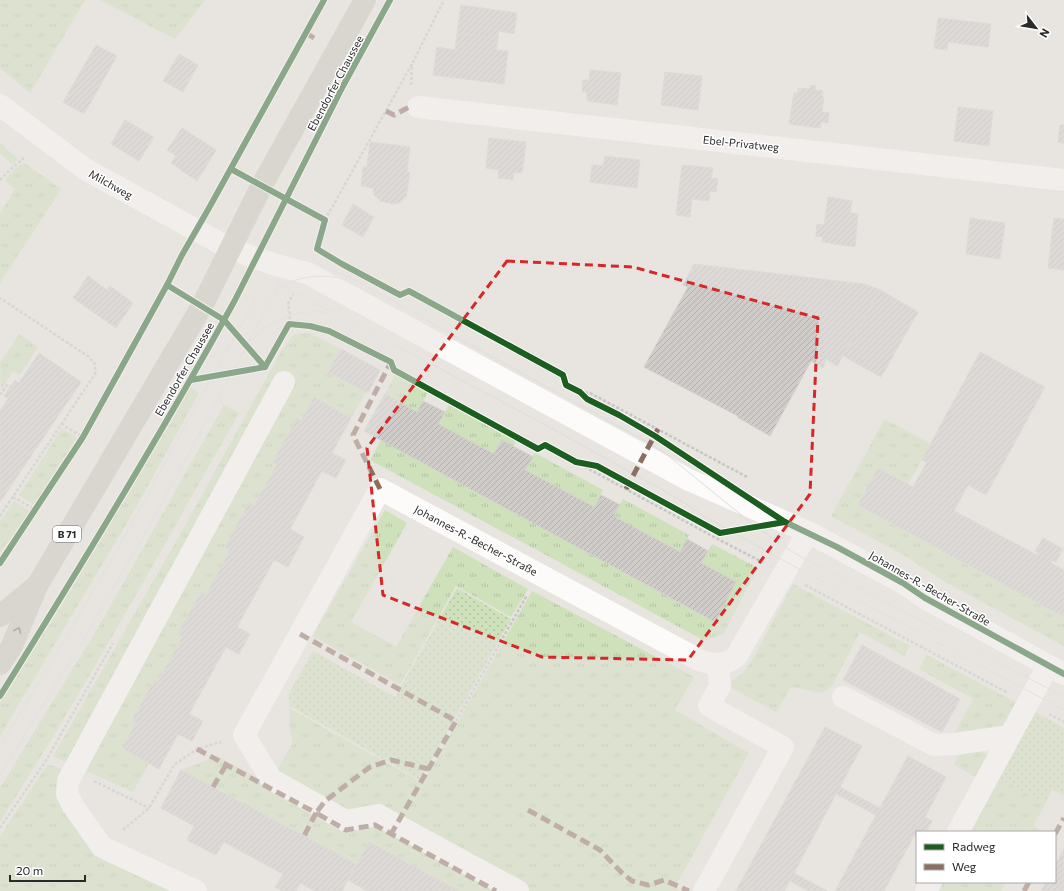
<svg xmlns="http://www.w3.org/2000/svg" width="1064" height="891" viewBox="0 0 1064 891" font-family="Commissioner,sans-serif">
	<style>
		.grass { fill: url(#grass-tufts) }
		.park { fill: url(#park-dots) }
		.building { fill: url(#building-hatch); stroke: #d3d0cc }
		.lines { fill: none; stroke-linecap: round; stroke-linejoin: round }
		.path { stroke: #c6c6c5; stroke-width: 2.5; stroke-dasharray: 3 2; stroke-linecap: butt }
		.minor { stroke: #fcfbfa; stroke-width: 22 }
		.major { stroke: #c8c4ba; stroke-width: 22 }
		.tram { stroke: #deddde; stroke-width: 1 }
		.quiet { stroke: #8d6e63; stroke-width: 5; stroke-dasharray: 10 5; stroke-linecap: butt }
		.cycleway-casing { stroke: #fff; stroke-width: 8 }
		.cycleway { stroke: #1b5e20; stroke-width: 6 }
		.oneway { stroke: #716f6b }
		.marked { fill: none; stroke: #d62828; stroke-width: 3; stroke-dasharray: 8 5; stroke-linejoin: round }
		.labels { text-anchor: middle; dominant-baseline: central; stroke-width: 3; stroke-linejoin: round; paint-order: stroke }
		.shield { fill: #fff; stroke: #6a6a6a; stroke-width: 1 }
		.shield-label { font-size: 10px; font-weight: bold; fill: #2a2a2a }
		.street-label { font-size: 11px; fill: #2a2a2a; stroke: #fff }
	</style>
	<defs>
		<pattern id="grass-tufts" width="24" height="20" patternUnits="userSpaceOnUse"><rect width="24" height="20" fill="#cee1bb"/><path d="M3 7l-1-3M5 7V3M7 7l1-3M15 17l-1-3M17 17v-4M19 17l1-3" fill="none" stroke="#b1c1a1"/></pattern>
		<pattern id="park-dots" width="8" height="8" patternUnits="userSpaceOnUse"><rect width="8" height="8" fill="#cee1bb"/><path d="M2 2h.1M6 6h.1" fill="none" stroke="#b1c1a1" stroke-width="1.8" stroke-linecap="round"/></pattern>
		<pattern id="building-hatch" width="6" height="6" patternUnits="userSpaceOnUse"><rect width="6" height="6" fill="#cfccc9"/><path d="M-1 1l2-2M0 6l6-6M5 7l2-2" fill="none" stroke="#b2afad"/></pattern>
	</defs>
	<rect width="100%" height="100%" fill="#e8e4e0"/>
	<g class="grass">
		<path d="M0 0H85L30 93 0 68Z"/>
		<path d="M100 0H205L175 39Z"/>
		<path d="M0 143 18 159 13 165 0 153Z"/>
		<path d="M24 163 61 189 0 283V214L15 189 5 181C10 173 15 167 24 163Z"/>
		<path d="M309 333 341 349 328 372 366 392 351 418 314 397 301 421 297 419 273 462 277 464 254 506 225 547 230 550 206 595 201 592 178 633 183 636 158 682 154 680 132 721 136 723 122 748 149 763 133 792 53 756 182 531 284 346 295 334Z"/>
		<path d="M19 334 38 347 20 375 13 371 1 390 0 363Z"/>
		<path d="M395 375 428 392 417 412 385 394Z"/>
		<path d="M190 387 199 393 134 511 0 736V703L69 593Z"/>
		<path d="M224 405 239 413C161 550 85 689 0 822V788L99 626Z"/>
		<path d="M449 405 516 440 513 446 502 440 494 454 438 424Z"/>
		<path d="M885 419 931 444 908 484 878 468 858 505 1064 617V646L945 582 902 554 831 516Z"/>
		<path d="M62 428 77 438 34 505 19 495Z"/>
		<path d="M381 440 714 622 736 582 701 563 712 544 758 568 723 634 705 641 370 460Z"/>
		<path d="M535 453 603 490 594 507 525 470Z"/>
		<path d="M623 499 689 535 680 552 613 516Z"/>
		<path d="M14 501 30 511 0 553V521Z"/>
		<path d="M385 510 407 523 351 622 396 647 453 547 528 589 511 617 456 586 400 685 313 636Z"/>
		<path d="M793 584 910 646 904 656 860 632 832 686 822 693 791 687 776 712 726 685 743 673 754 657Z"/>
		<path d="M532 591 694 677 675 710 749 753 675 887 681 891H459L369 842 356 864 181 770 217 756 268 784 293 743 290 730 289 708 423 783Z"/>
		<path d="M927 655 1019 704 1006 726 952 738 973 699 919 669Z"/>
		<path d="M966 742 989 756 977 778 954 764Z"/>
		<path d="M47 765H51L63 770V806L173 891H0V836Z"/>
		<path d="M995 776 1046 803 1033 826 1043 832H965Z"/>
		<path d="M938 882H1006L1001 891H933Z"/>
	</g>
	<g class="park">
		<path d="M457 588 511 619 420 780 290 706 288 695 313 651 395 697Z"/>
		<path d="M1032 710 1064 728V796L1052 789 1046 803 995 776Z"/>
	</g>
	<g class="building">
		<path d="M461 5 517 13 514 34 499 31 498 39 457 33Z"/>
		<path d="M938 18 991 24 988 47 948 42 947 50 934 48Z"/>
		<path d="M457 33 498 39 496 50 508 51 504 84 433 75 437 47 455 50Z"/>
		<path d="M96 45 117 56 84 114 63 102Z"/>
		<path d="M179 54 198 65 183 92 163 81Z"/>
		<path d="M590 70 621 73 617 105 587 101V92H582L583 80H589Z"/>
		<path d="M665 72 702 76 698 110 661 105Z"/>
		<path d="M810 85 816 86 815 90 823 91 822 96 824 97 822 112 829 113 828 123 821 122 820 128 789 124 794 93H798V88L810 89Z"/>
		<path d="M958 107 993 111 989 146 954 141Z"/>
		<path d="M125 120 154 137 139 161 111 144Z"/>
		<path d="M1060 125H1064V143L1058 142Z"/>
		<path d="M182 128 216 150 197 181 171 163 176 156 167 150Z"/>
		<path d="M489 138 526 142 522 173 514 172 513 180 498 178 499 170 486 168Z"/>
		<path d="M370 142 410 147 407 172 410 173 406 197H404L402 201 398 203 393 204 380 201 374 195 373 188 361 186 363 167H367Z"/>
		<path d="M605 156 640 160 637 188 590 182 592 165 603 166Z"/>
		<path d="M682 165 713 168 711 178 718 179 716 192 710 191 709 201 692 199 690 217 676 215Z"/>
		<path d="M828 197 853 201 852 202 850 213 858 214 855 247 822 242 823 237 816 236 817 224 824 225Z"/>
		<path d="M353 204 374 217 363 237 342 225Z"/>
		<path d="M970 218 1005 223 1000 259 966 254Z"/>
		<path d="M1054 218 1064 219V270L1048 268Z"/>
		<path d="M694 264 864 284 880 290 837 366 826 359 823 368 811 361 770 436 737 417 738 416 644 367 688 287 683 285Z"/>
		<path d="M88 276 107 290 110 286 133 303 116 328 73 298Z"/>
		<path d="M880 290 918 312 881 377 843 356Z"/>
		<path d="M341 349 380 370 368 393 328 372Z"/>
		<path d="M980 352 1045 387 986 495 968 485 954 511 1037 555 1038 553 1035 551 1043 538 1063 549 1056 562 1052 560 1051 563 1064 570V617L858 505 878 468 913 487 927 462 922 460Z"/>
		<path d="M39 353 81 382 31 456 0 436V411L8 399 4 396 15 380 19 383Z"/>
		<path d="M385 394 417 412 423 401 445 412 438 424 494 454 502 440 533 457 525 470 594 507 601 495 620 505 613 516 680 552 687 539 708 551 701 563 736 582 715 622 364 431Z"/>
		<path d="M314 397 351 418 332 453 346 460 336 478 322 471 290 529 304 537 288 567 274 560 237 627 250 634 239 654 226 647 189 714 203 721 192 741 178 734 159 769 122 748 136 723 132 721 154 680 158 682 183 636 178 634 201 592 206 595 230 550 225 547 249 503 254 506 277 464 273 462 297 418 301 421Z"/>
		<path d="M0 436 31 456 0 502Z"/>
		<path d="M862 645 960 699 942 732 843 680Z"/>
		<path d="M825 727 862 746 840 787 880 808 908 756 946 777 925 817 932 821 926 832H917V838L914 836 884 891H835L876 815 836 794 794 873 827 891H808L790 881 784 891H736Z"/>
		<path d="M181 770 356 864 342 891H315L300 883 296 891H282L275 887 283 874 224 842 216 855 187 840 194 826 161 808Z"/>
		<path d="M369 842 459 891H367L348 880Z"/>
		<path d="M1064 849V891H1041L1046 882H1055V865Z"/>
	</g>
	<g class="lines">
		<g class="path">
			<path d="M411 85 412 64"/>
			<path d="M0 180 11 169 24 158"/>
			<path d="M325 220 412 64 444 0"/>
			<path d="M289 324 290 315 288 304 293 294"/>
			<path d="M580 392 590 393 747 477"/>
			<path d="M0 393 1 394 7 385 11 387"/>
			<path d="M61 424 83 437"/>
			<path d="M576 462 714 537 764 563"/>
			<path d="M13 497 36 510"/>
			<path d="M0 516 95 374V364L89 357 0 298"/>
			<path d="M805 585 1008 693"/>
			<path d="M1049 714 1064 722"/>
			<path d="M456 721 527 595"/>
			<path d="M94 781 149 808"/>
			<path d="M0 828 47 759 113 643"/>
			<path d="M123 830 149 808 174 765 197 749 221 742"/>
		</g>
		<g class="minor">
			<path d="M0 105 85 169 196 230 231 249 276 265 307 273 689 480 808 532 903 583 925 598 1064 674"/>
			<path d="M418 107 1064 180"/>
			<path d="M843 697 934 745 955 744 1010 736"/>
			<path d="M958 832 1048 666"/>
			<path d="M196 891 102 847 73 806 67 794 68 781 284 382"/>
			<path d="M518 891 378 815 346 821 271 779 244 735 380 489 699 660C713 665 724 666 736 657L808 532"/>
			<path d="M704 891 783 747 709 706 720 686 718 665"/>
			<path d="M926 891 931 882"/>
		</g>
		<g class="major">
			<path d="M0 616 34 588"/>
			<path d="M0 664 11 648 37 586 202 306 262 185 365 0"/>
		</g>
		<g class="tram">
			<path d="M315 262 359 282 467 343 646 441 665 453 681 466 756 527 796 554 1064 697"/>
			<path d="M279 285 339 315 542 423 670 494 709 519 790 564 1064 710"/>
			<path d="M280 288C299 275 323 274 345 279"/>
			<path d="M250 318 269 297"/>
			<path d="M253 339C272 318 301 308 329 313"/>
			<path d="M0 746C48 670 93 593 137 514 177 441 216 367 259 295"/>
			<path d="M0 775 92 625 151 523 281 282"/>
		</g>
		<g class="quiet">
			<path d="M306 33 314 38"/>
			<path d="M386 111 394 115 411 106"/>
			<path d="M380 489 353 435 391 362"/>
			<path d="M626 489 658 429"/>
			<path d="M300 634 456 721 391 834"/>
			<path d="M197 749 316 813 304 836"/>
			<path d="M429 769 391 760 370 767 325 801 316 813 346 830 375 825 496 891"/>
			<path d="M213 787 226 765"/>
			<path d="M528 810 600 850 622 873 632 881 648 885 664 880 689 891"/>
			<path d="M1055 834 1064 818"/>
			<path d="M1024 891 1029 882"/>
		</g>
		<g class="cycleway-casing">
			<g id="cycleway">
				<path d="M231 169 325 220 317 249 342 264 400 295 409 291 563 375 566 385 580 392 587 399 619 415 655 436 785 522 837 547 903 583 925 598 1064 674"/>
				<path d="M167 285 224 320 265 367"/>
				<path d="M191 380 265 367 289 324 310 326 329 331 391 362 394 370 538 449 545 445 576 462 597 466 720 533 785 522"/>
				<path d="M0 563 83 437 167 285 182 255 209 208 324 0"/>
				<path d="M0 696C81 566 161 435 235 300L343 86 390 0"/>
			</g>
		</g>
		<use href="#cycleway" class="cycleway"/>
	</g>
	<defs><path id="oneway-chevron" d="M-2-3.5L2.5 0L-2 3.5" fill="none" stroke-width="1.6" stroke-linecap="round" stroke-linejoin="round"/></defs>
	<use class="oneway" href="#oneway-chevron" transform="translate(18 630) rotate(-68)"/>
	<path d="M0 0H1064V891H0ZM507 261 633 267 818 318 810 494 688 660 542 657 383 595 367 448Z" fill="#e8e4e0" fill-opacity=".55" fill-rule="evenodd"/>
	<path class="marked" d="M507 261 633 267 818 318 810 494 688 660 542 657 383 595 367 448Z"/>
	<g class="labels">
		<rect class="shield" x="53" y="526" width="28" height="16" rx="3"/>
		<g class="shield-label">
			<text x="67" y="534">B 71</text>
		</g>
		<g class="street-label">
			<text transform="translate(335 83) rotate(-62)">Ebendorfer Chaussee</text>
			<text transform="translate(741 143) rotate(6)">Ebel-Privatweg</text>
			<text transform="translate(111 184) rotate(29)">Milchweg</text>
			<text transform="translate(184 369) rotate(-60)">Ebendorfer Chaussee</text>
			<text transform="translate(476 540) rotate(28)">Johannes-R.-Becher-Straße</text>
			<text transform="translate(930 588) rotate(30)">Johannes-R.-Becher-Straße</text>
		</g>
	</g>
	<rect x="916" y="831" width="140" height="52" fill="#ffffff" stroke="#aaaaaa"/>
	<rect x="924" y="844" width="20" height="6" fill="#1b5e20" stroke="#aaaaaa"/>
	<text x="952" y="851" font-size="12" fill="#2a2a2a">Radweg</text>
	<rect x="924" y="864" width="20" height="6" fill="#8d6e63" stroke="#aaaaaa"/>
	<text x="952" y="871" font-size="12" fill="#2a2a2a">Weg</text>
	<g transform="translate(1036 28) rotate(121)" stroke="#ffffff" stroke-width="3" paint-order="stroke">
	<path d="M0-3L7 15L0 10L-7 15Z" fill="#2a2a2a"/>
	<text y="-6" font-size="11" font-weight="bold" text-anchor="middle" fill="#2a2a2a">N</text>
	</g>
	<path d="M10 875v6h75v-6" fill="none" stroke="#2a2a2a" stroke-width="2"/>
	<text x="16" y="875" font-size="12" fill="#2a2a2a" stroke="#ffffff" stroke-width="3" paint-order="stroke">20 m</text>
</svg>
